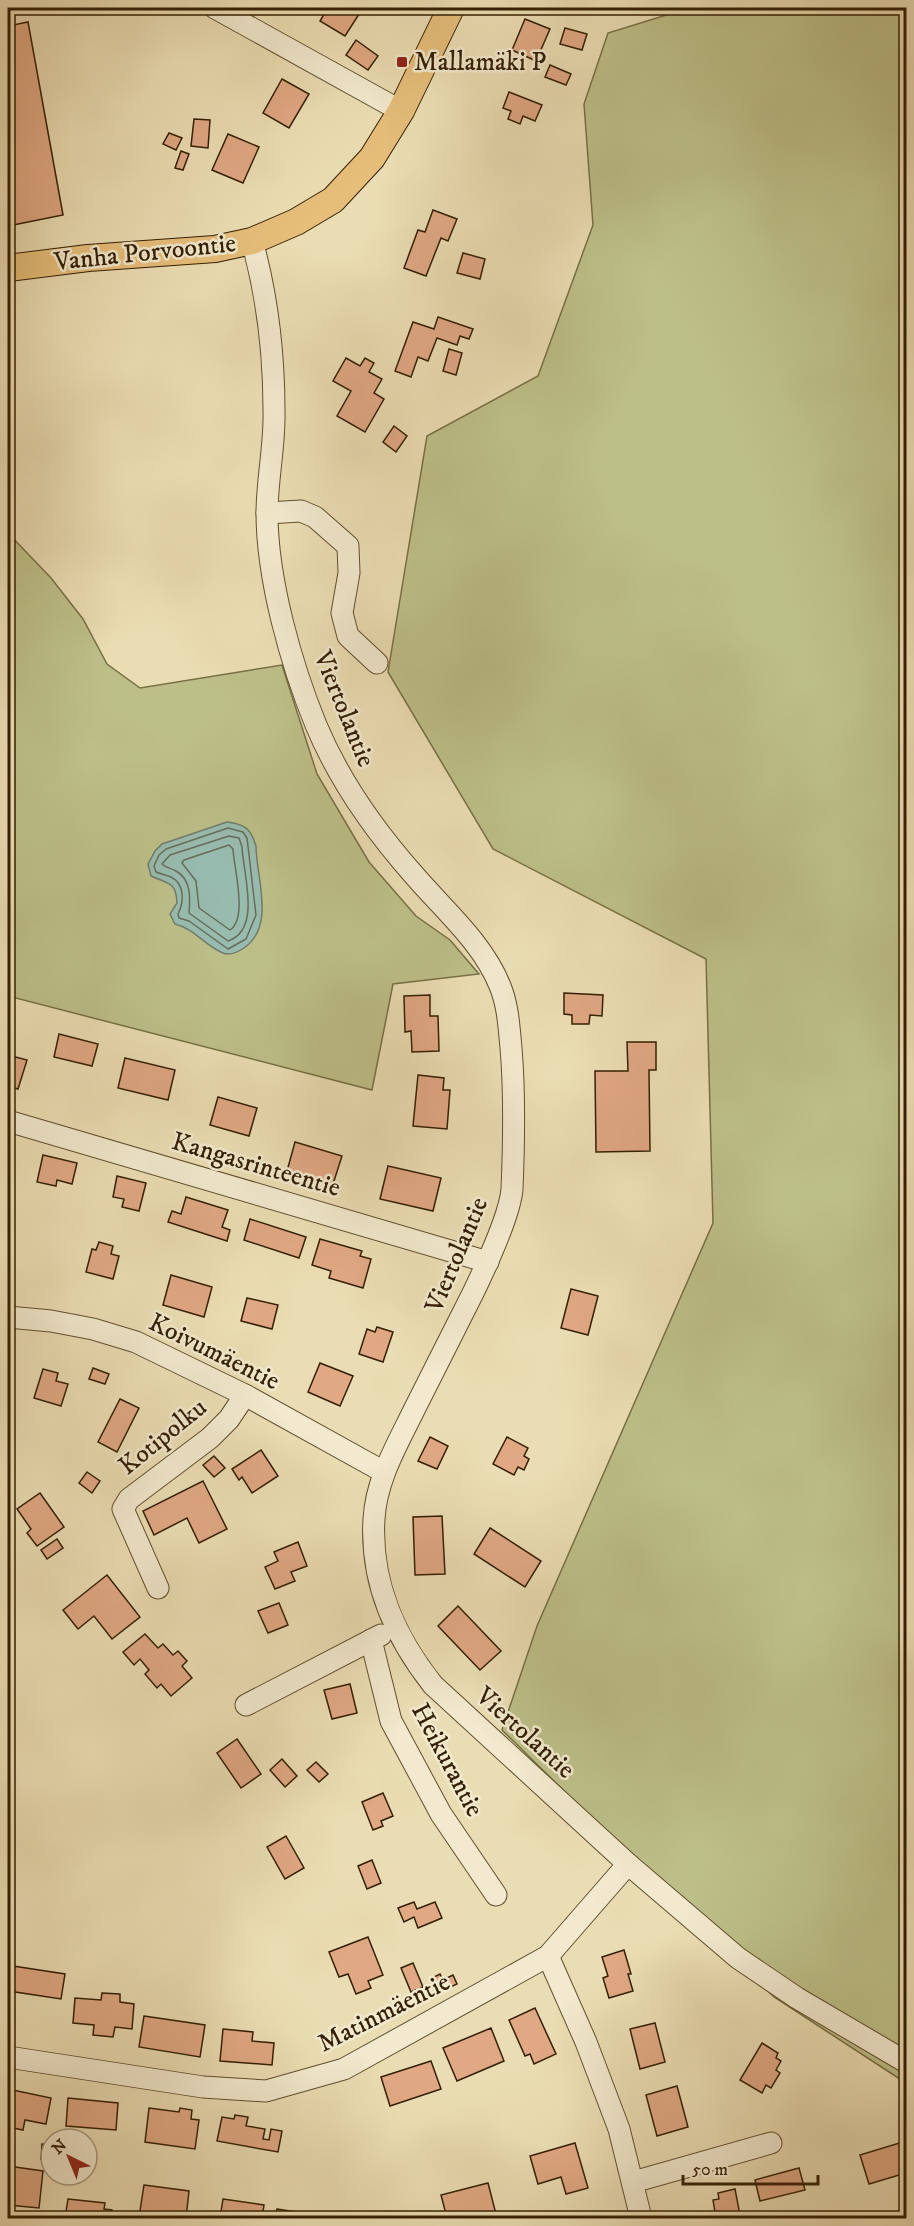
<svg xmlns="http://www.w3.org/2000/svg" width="914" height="2226" viewBox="0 0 914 2226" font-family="'IM FELL DW Pica',serif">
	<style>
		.green { fill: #bdbf88; stroke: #786f45; stroke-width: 1.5 }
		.water { fill: #98bbaf; stroke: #707d6a; stroke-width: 1.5 }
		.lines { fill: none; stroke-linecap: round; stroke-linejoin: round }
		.shore { stroke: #666d58; stroke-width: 1.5 }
		.building { fill: #e0a883; stroke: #341f02; stroke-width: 1.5 }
		.minor-casing { stroke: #624e2e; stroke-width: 23 }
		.major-casing { stroke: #341f02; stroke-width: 28 }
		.minor { stroke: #f2e9ce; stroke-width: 21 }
		.major { stroke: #e6be7a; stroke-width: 26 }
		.poi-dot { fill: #8f2418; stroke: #f2e9ce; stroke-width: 2 }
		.labels { text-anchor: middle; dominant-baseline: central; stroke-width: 5; stroke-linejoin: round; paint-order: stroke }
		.poi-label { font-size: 26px; fill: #341f02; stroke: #f2e9ce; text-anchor: start }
		.street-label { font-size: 26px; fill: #341f02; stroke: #f2e9ce }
	</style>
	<rect width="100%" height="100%" fill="#ebddb3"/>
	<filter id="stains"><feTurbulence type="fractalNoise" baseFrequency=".00333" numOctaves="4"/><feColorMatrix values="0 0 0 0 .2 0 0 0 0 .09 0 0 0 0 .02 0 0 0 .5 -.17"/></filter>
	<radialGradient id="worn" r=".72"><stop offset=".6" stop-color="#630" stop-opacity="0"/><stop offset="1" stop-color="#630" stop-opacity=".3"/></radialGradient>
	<g class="green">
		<path d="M689 8H906V2083L774 1997 502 1730 537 1626 713 1223 706 959 493 849 388 672 427 436 538 376 593 225 584 104 608 33Z"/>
		<path d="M8 533 51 578 83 619 107 664 140 688 282 665 317 774 369 862 416 916 450 940 479 974 393 984 372 1090 8 996Z"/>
	</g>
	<path class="water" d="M227 822C245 824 251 829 256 846 256 877 276 926 244 948 238 952 230 956 223 953 205 946 195 929 175 924L170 914 177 903C176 881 168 884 151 876L148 864 155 851 162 844Z"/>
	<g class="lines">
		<g class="shore">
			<path d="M228 828 243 832 247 838 256 915 246 939 228 949 189 921 179 918 178 914C184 902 185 884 171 877 166 875 161 874 156 872L154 866 159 855 166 849Z"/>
			<path d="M229 836 239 838 242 847C243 873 262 930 228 941L189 913C190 899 192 880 176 871 171 868 166 868 162 864L170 855Z"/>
			<path d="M229 845 233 849C234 869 248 918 230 930L199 908 196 881 182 863 184 860Z"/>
		</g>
	</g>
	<g class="building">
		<path d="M325 8H363L345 36 320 21 327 9Z"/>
		<path d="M525 19 550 29 536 61 512 50Z"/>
		<path d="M28 22 63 215 8 226V26Z"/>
		<path d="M565 28 587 34 582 50 560 44Z"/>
		<path d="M356 40 378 56 368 70 346 55Z"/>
		<path d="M550 65 571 74 566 85 545 77Z"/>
		<path d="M282 79 309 94 289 128 263 113Z"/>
		<path d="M509 92 542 105 535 121 523 116 520 124 508 119 511 111 503 108Z"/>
		<path d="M194 119 210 120 208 148 191 146Z"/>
		<path d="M169 133 182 138 176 150 163 144Z"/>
		<path d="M228 134 259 147 243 183 212 170Z"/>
		<path d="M181 151 189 154 183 170 175 168Z"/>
		<path d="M433 210 457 219 448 241 441 238 426 276 404 268 418 230 425 232Z"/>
		<path d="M463 253 485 259 480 279 457 273Z"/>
		<path d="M438 317 473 329 469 339 460 336 457 345 437 338 428 361 418 357 411 377 395 371 413 322 434 329Z"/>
		<path d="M449 349 462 353 456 375 443 371Z"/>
		<path d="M346 358 360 366 365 358 374 363 369 372 382 379 374 393 384 399 365 432 337 416 351 391 333 381Z"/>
		<path d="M394 426 407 436 396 452 383 442Z"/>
		<path d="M564 993 603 995 602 1016 590 1015 589 1024H572V1015L564 1014Z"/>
		<path d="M430 995V1016H438L439 1051 412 1052 411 1031 405 1032 404 996Z"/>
		<path d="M59 1034 98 1044 92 1066 54 1057Z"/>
		<path d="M627 1042H656V1070H649L650 1151 596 1152 595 1071H628Z"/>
		<path d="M8 1055 27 1060 18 1089 8 1086Z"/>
		<path d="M125 1058 175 1070 168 1100 118 1088Z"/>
		<path d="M418 1075 444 1078 443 1090H450L447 1129 413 1126Z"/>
		<path d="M218 1097 257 1108 249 1136 210 1125Z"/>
		<path d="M295 1142 342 1156 333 1184 287 1171Z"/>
		<path d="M43 1155 77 1163 72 1184 57 1180 56 1186 37 1182Z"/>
		<path d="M388 1166 441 1178 433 1211 380 1199Z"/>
		<path d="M117 1176 146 1183 139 1211 122 1207 124 1199 113 1197Z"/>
		<path d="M186 1197 228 1210 222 1227 230 1230 227 1241 168 1222 172 1211 181 1214Z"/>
		<path d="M250 1219 306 1237 299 1258 244 1240Z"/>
		<path d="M320 1239 362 1251 360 1256 371 1259 363 1288 329 1278 331 1271 312 1265Z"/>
		<path d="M99 1242 113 1246 111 1254 119 1256 113 1279 86 1272 92 1249 96 1250Z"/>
		<path d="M171 1275 212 1287 204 1317 163 1305Z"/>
		<path d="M571 1289 598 1296 588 1335 561 1328Z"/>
		<path d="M247 1298 278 1305 272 1329 241 1321Z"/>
		<path d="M377 1327 393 1332 383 1362 359 1354 367 1329 375 1332Z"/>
		<path d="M320 1363 353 1376 340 1406 308 1392Z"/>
		<path d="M93 1368 109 1374 105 1384 89 1379Z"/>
		<path d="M43 1369 58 1373 56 1381 68 1384 61 1406 34 1398Z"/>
		<path d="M120 1399 139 1408 117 1452 98 1442Z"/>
		<path d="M430 1437 448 1446 437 1469 418 1461Z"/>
		<path d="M507 1437 528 1448 524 1456 529 1459 524 1470 518 1467 514 1475 493 1464Z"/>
		<path d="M261 1450 278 1476 252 1493 242 1477 239 1480 232 1469Z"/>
		<path d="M214 1456 225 1468 214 1477 203 1465Z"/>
		<path d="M87 1472 100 1481 92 1493 79 1483Z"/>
		<path d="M203 1481 227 1529 199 1543 187 1518 154 1535 143 1511Z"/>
		<path d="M40 1493 64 1527 37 1546 27 1533 31 1529 17 1509Z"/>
		<path d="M442 1516 445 1574 415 1575 413 1517Z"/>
		<path d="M490 1528 541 1561 525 1587 474 1554Z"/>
		<path d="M57 1539 63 1548 47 1559 41 1550Z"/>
		<path d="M298 1542 307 1566 291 1572 295 1581 275 1589 265 1567 278 1561 274 1552Z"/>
		<path d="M107 1575 140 1617 112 1639 94 1616 78 1629 63 1610Z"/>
		<path d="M279 1603 288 1625 268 1633 258 1611Z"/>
		<path d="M458 1606 501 1651 480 1670 438 1626Z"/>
		<path d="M145 1634 158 1648 163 1644 173 1655 178 1651 187 1661 182 1666 192 1678 171 1696 161 1684 157 1688 145 1674 149 1670 140 1659 134 1665 123 1652Z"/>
		<path d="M350 1684 357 1713 332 1719 324 1690Z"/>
		<path d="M237 1739 261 1774 241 1788 217 1753Z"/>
		<path d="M282 1759 297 1776 285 1787 270 1770Z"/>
		<path d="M316 1762 328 1774 319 1782 307 1770Z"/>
		<path d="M383 1793 393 1816 381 1821 383 1826 373 1830 362 1802Z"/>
		<path d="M286 1836 304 1868 285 1879 267 1847Z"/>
		<path d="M372 1860 381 1883 367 1889 358 1866Z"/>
		<path d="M414 1902 417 1909 435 1902 442 1918 418 1928 414 1917 404 1922 398 1908Z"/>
		<path d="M368 1937 383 1975 368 1981 371 1988 356 1994 348 1974 339 1977 329 1952Z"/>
		<path d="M624 1950 631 1974H628L633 1991 609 1998 603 1978 608 1976 602 1957Z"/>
		<path d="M413 1963 423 1987 411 1992 401 1968Z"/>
		<path d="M13 1966 65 1974 61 1999 9 1991Z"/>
		<path d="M440 1974 443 1980 453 1975 457 1984 436 1994 430 1979Z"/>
		<path d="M102 1993 120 1994V2002L134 2004 132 2029 115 2027 113 2037 93 2035 94 2025 73 2023 75 1998 101 2000Z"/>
		<path d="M8 2004 13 2005 10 2028 8 2027Z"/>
		<path d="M535 2008 556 2054 534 2064 530 2054 525 2056 509 2020Z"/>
		<path d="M144 2016 205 2025 200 2057 139 2047Z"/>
		<path d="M655 2023 665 2062 640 2069 630 2029Z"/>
		<path d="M491 2028 504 2061 457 2081 443 2048Z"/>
		<path d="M223 2029 253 2032 252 2041 274 2043 272 2065 220 2061Z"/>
		<path d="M762 2043 778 2053 776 2058 781 2061 776 2070 780 2073 771 2088 766 2085 762 2093 740 2080Z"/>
		<path d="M431 2061 441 2089 390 2106 381 2077Z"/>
		<path d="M677 2086 688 2127 657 2136 646 2095Z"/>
		<path d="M8 2089 51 2098 46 2124 25 2120 23 2130 8 2127Z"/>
		<path d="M68 2098 118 2103 116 2130 66 2126Z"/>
		<path d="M149 2108 179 2112 180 2108 192 2110 191 2119 199 2120 195 2149 145 2142Z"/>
		<path d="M235 2115 248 2117 246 2126 265 2129 263 2139 269 2140 271 2129 282 2131 278 2152 217 2141 222 2117 234 2119Z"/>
		<path d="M906 2141V2173L869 2184 860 2155Z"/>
		<path d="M575 2143 588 2188 566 2194 561 2177 538 2184 530 2156Z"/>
		<path d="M42 2144 51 2145V2160L41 2159Z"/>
		<path d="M8 2166 43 2171 39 2208 8 2205Z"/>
		<path d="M799 2168 805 2190 760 2201 755 2180Z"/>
		<path d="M488 2183 497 2218H473L472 2216 447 2218 441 2195Z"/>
		<path d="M144 2185 189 2191 186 2218 139 2217Z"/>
		<path d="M735 2189 740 2215 716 2218 713 2200 719 2199 718 2193Z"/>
		<path d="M68 2199 105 2203 104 2209 112 2210 111 2218H65Z"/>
		<path d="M223 2199 264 2205 262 2218H220Z"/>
		<path d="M277 2209 329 2217V2218H275Z"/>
	</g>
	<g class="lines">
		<g class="minor-casing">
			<g id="minor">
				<path d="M215 8 401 111"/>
				<path d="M252 241C267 295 274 354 274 411 275 445 267 479 267 513 267 579 291 664 316 725 339 780 375 831 414 875 444 910 483 943 500 986 508 1005 509 1027 511 1048 515 1095 514 1142 512 1189 510 1215 486 1266 474 1291 454 1331 434 1370 414 1410 397 1445 376 1480 374 1519 370 1583 395 1637 433 1685L628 1864 738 1958 797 1998 906 2062"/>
				<path d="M267 513 301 511 315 517 348 546 349 573 342 613 348 636 377 663"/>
				<path d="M8 1121 488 1262"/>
				<path d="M8 1317 51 1321 93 1329 136 1342 245 1395 384 1472"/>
				<path d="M158 1588 123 1509 129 1499 210 1438 229 1419 245 1395"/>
				<path d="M371 1640 391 1721 441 1814 496 1895"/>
				<path d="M246 1705 381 1635"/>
				<path d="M548 1956 586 2042 619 2129 641 2218"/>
				<path d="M8 2057 203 2087 266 2091 344 2069 548 1956 628 1864"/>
				<path d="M633 2182 771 2143"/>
			</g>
		</g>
		<g class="major-casing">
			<path id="major" d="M8 268 88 258 215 249 252 241 296 222 333 200 372 158 401 111 451 8"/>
		</g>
		<use href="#minor" class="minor"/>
		<use href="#major" class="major"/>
	</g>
	<rect class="poi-dot" x="396" y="56" width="12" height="12" rx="3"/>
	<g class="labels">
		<g class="poi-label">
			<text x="414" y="62">Mallamäki P</text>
		</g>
		<g class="street-label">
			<text transform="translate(145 253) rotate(-6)">Vanha Porvoontie</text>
			<text transform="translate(344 709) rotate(68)">Viertolantie</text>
			<text transform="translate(256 1165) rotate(16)">Kangasrinteentie</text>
			<text transform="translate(457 1255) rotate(-67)">Viertolantie</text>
			<text transform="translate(214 1352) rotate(26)">Koivumäentie</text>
			<text transform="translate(163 1437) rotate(-39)">Kotipolku</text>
			<text transform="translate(525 1733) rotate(42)">Viertolantie</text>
			<text transform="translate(447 1760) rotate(62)">Heikurantie</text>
			<text transform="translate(384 2013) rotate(-27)">Matinmäentie</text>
		</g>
	</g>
	<rect width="914" height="2226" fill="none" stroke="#ebddb3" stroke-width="30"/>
	<rect x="9" y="9" width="896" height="2208" fill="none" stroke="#341f02" stroke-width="3"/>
	<rect x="15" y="15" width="884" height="2196" fill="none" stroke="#341f02" stroke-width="1.5"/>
	<g transform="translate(69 2157) rotate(317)"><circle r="28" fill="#f2e9ce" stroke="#a6987c" stroke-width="1.5"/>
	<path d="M0-4.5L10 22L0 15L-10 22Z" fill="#8f2418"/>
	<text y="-9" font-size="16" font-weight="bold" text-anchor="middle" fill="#341f02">N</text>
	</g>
	<path d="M683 2175v9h135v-9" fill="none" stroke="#341f02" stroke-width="3"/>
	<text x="692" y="2175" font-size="18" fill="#341f02" stroke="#f2e9ce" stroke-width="4.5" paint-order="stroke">50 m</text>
	<rect width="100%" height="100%" filter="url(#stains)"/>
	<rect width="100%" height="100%" fill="url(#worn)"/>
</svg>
